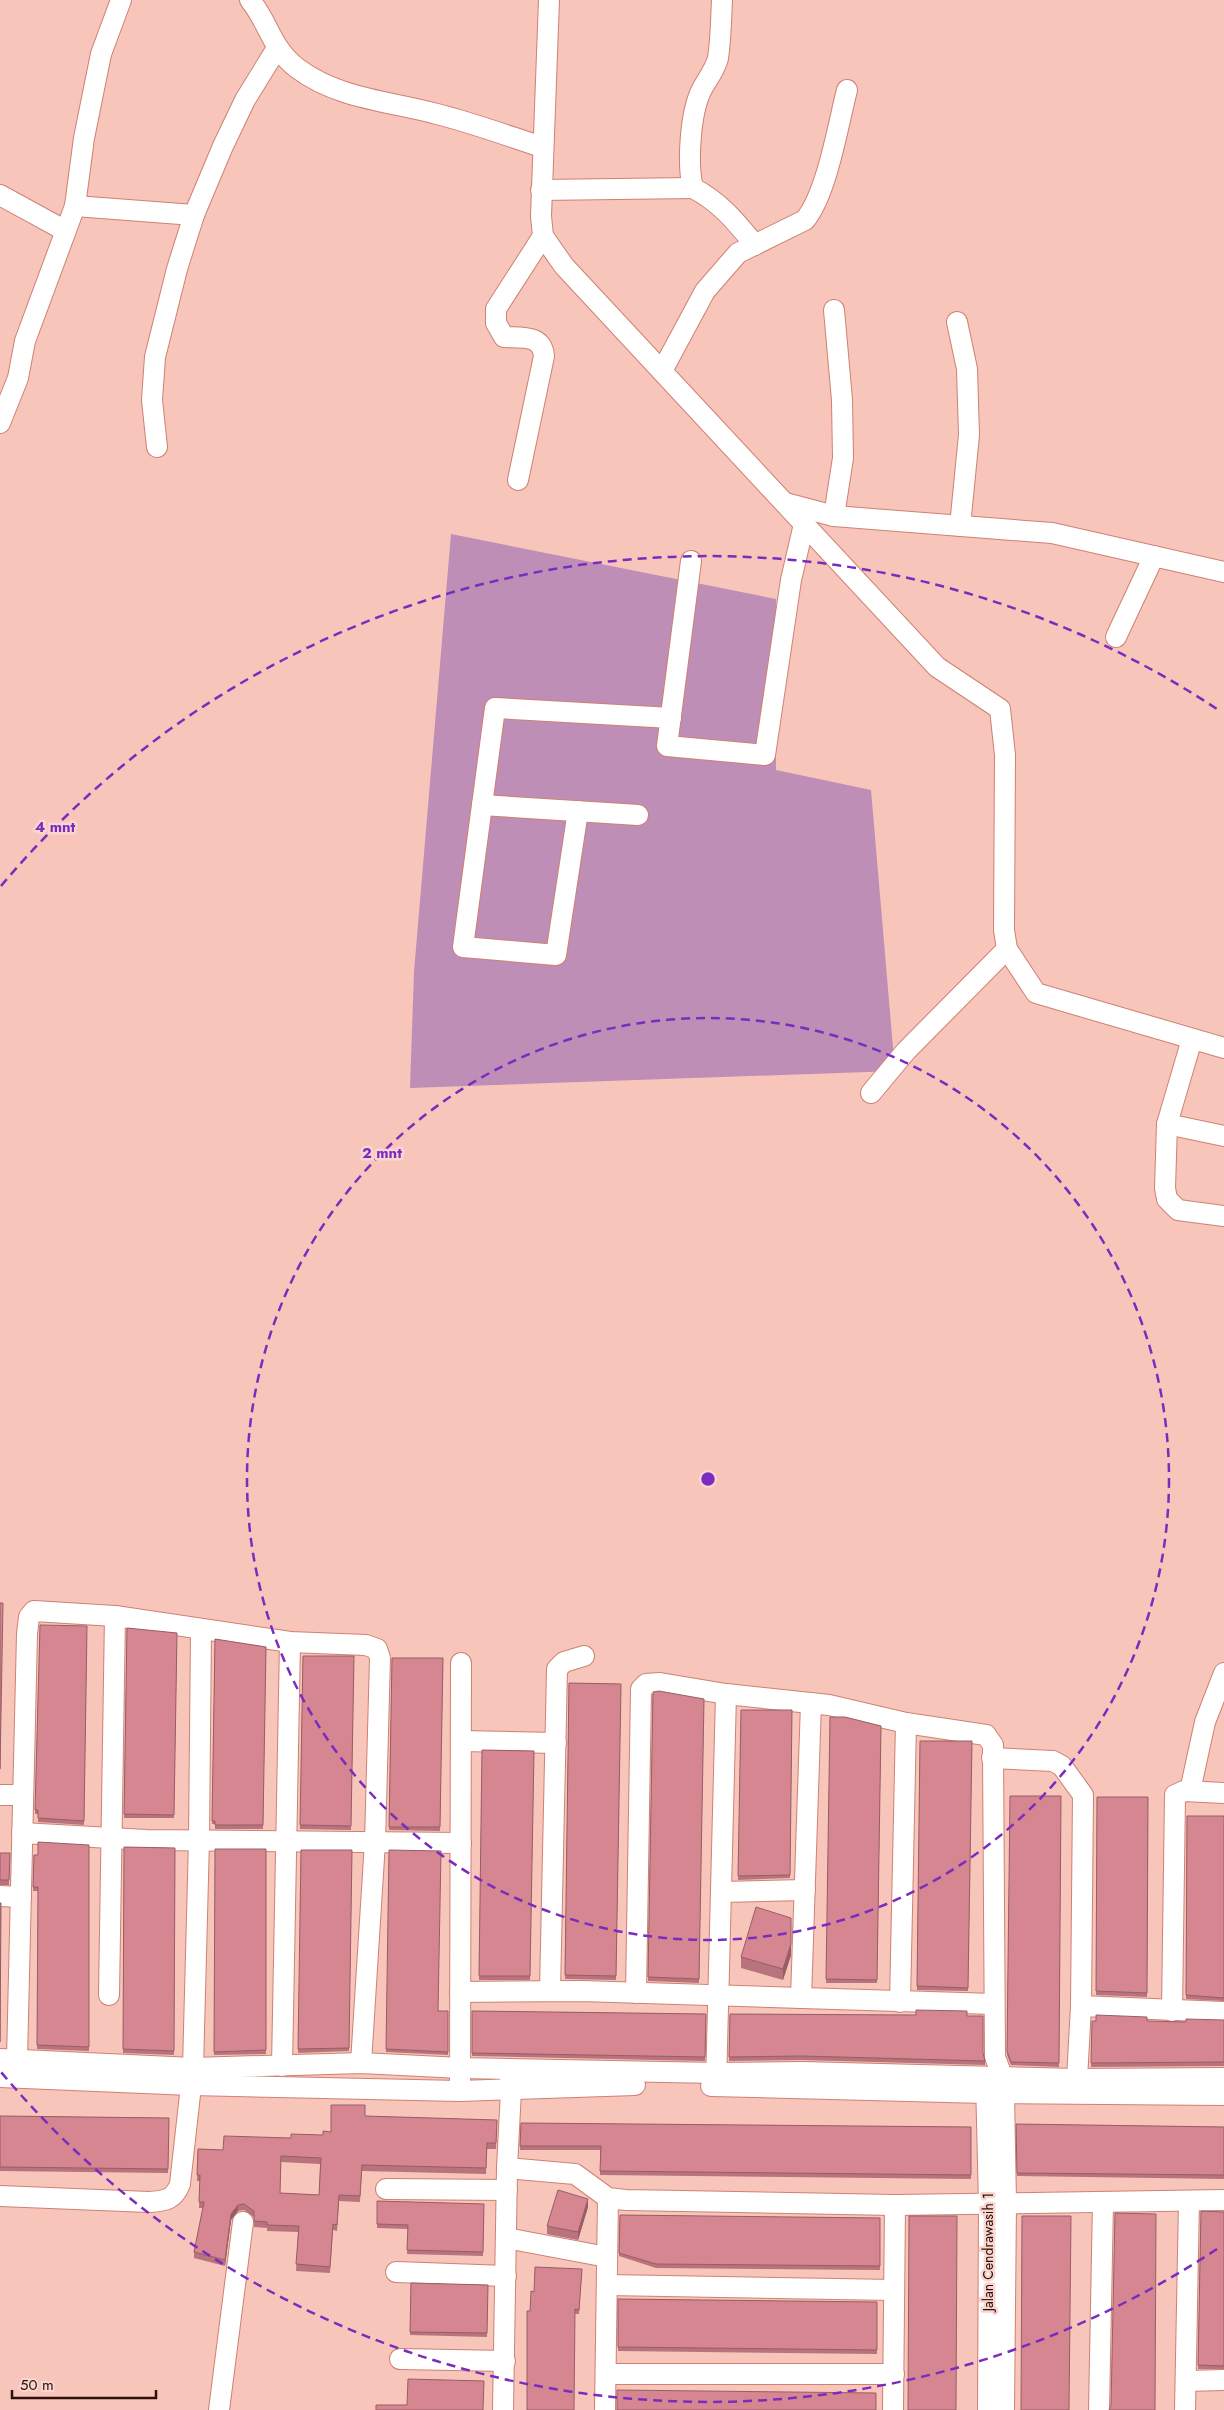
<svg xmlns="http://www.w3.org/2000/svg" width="1224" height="2410" viewBox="0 0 1224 2410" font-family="Jost,sans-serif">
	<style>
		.green { fill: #be8eb7 }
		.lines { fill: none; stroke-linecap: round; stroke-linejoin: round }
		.minor-casing { stroke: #cf8172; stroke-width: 22 }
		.minor { stroke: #fff; stroke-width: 20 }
		.wall { fill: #b8737c; fill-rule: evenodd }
		.shaded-wall { fill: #965e65 }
		.building { fill: #d68690; stroke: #965e65; fill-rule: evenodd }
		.ring { fill: none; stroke: #7b2cbf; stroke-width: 2.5; stroke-dasharray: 9 6 }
		.labels { text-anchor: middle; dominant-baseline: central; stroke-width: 5; stroke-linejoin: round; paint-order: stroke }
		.street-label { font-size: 14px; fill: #2d100b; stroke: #f9d6cf }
		.centre { fill: #7b2cbf; stroke: #f9d6cf; stroke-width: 2.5 }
		.ring-label { font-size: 15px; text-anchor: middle; font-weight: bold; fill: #7b2cbf; stroke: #f9d6cf; stroke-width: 5; stroke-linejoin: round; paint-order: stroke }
	</style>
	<rect width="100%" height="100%" fill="#f7c5ba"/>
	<path class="green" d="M451 534 776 599V770L871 790 895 1071 410 1088 414 972Z"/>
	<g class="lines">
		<g class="minor-casing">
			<g id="minor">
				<path d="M250 0C269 23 271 48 297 68 338 99 389 101 437 114 473 123 508 136 542 147"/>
				<path d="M549 0 541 216 543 236 564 266 937 667 1000 709 1005 755 1004 930 1007 949 1036 993 1224 1048"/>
				<path d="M722 0C721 19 721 39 718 58 715 70 708 78 702 89 690 112 687 164 693 188 720 202 736 222 755 245"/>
				<path d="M541 190 693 188"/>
				<path d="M0 195 64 230"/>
				<path d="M75 206 194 215"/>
				<path d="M834 310 842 400 843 458 834 516"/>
				<path d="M957 322 967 369 969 435 960 526"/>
				<path d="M662 371 705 291 738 253 805 220C827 193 838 125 847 90"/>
				<path d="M0 423 18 378 25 341 75 206 84 138 101 54 121 0"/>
				<path d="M157 447 152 400 155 357 177 269 194 215 223 146 245 100 277 48"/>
				<path d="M518 480 544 356C542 334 521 338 504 337L496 323V309L543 236"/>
				<path d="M785 503 834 516 1052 533 1224 572"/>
				<path d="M691 561 667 746 765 755 791 580 804 524"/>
				<path d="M1116 637 1154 556"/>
				<path d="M482 805 638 815"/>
				<path d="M578 811 556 955 463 947 495 708 671 718"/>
				<path d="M1192 1039 1167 1124 1165 1188 1167 1199 1178 1210 1224 1216"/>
				<path d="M871 1093 906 1051 1007 949"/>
				<path d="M1167 1124 1224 1136"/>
				<path d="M461 1741 556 1743"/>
				<path d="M992 1758 1053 1761 1062 1766 1083 1795 1081 2006 1077 2079"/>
				<path d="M1190 1791 1205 1722 1224 1673"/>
				<path d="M0 1795H23"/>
				<path d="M22 1833 146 1840 461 1843"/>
				<path d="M722 1892 805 1890"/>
				<path d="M0 1896 21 1897"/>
				<path d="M550 1991 557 1669 564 1662 584 1656"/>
				<path d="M460 1992 581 1991 994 2004"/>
				<path d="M636 1993 641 1689 646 1684 660 1683 726 1694 829 1705 906 1723 986 1735 993 1745V1752L995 2057 1003 2078 1004 2094 1006 2203 1004 2410"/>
				<path d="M109 1995 115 1616"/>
				<path d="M801 1998 811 1703"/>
				<path d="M900 2002 906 1723"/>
				<path d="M1081 2006 1224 2012"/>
				<path d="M1172 2011 1175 1795 1184 1791 1224 1793"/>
				<path d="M0 2059 193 2068 361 2063 461 2068 717 2073 802 2072 1077 2079 1224 2078"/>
				<path d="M17 2060 27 1634 29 1617 34 1611 115 1616 290 1642 366 1645 377 1649 380 1658 375 1842 361 2063"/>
				<path d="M282 2066 290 1642"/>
				<path d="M0 2077 191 2085 460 2091 635 2085"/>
				<path d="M986 2080 989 2204 988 2410"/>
				<path d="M460 2081 461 1663"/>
				<path d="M711 2086 985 2093 1224 2095"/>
				<path d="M716 2086 726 1694"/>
				<path d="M507 2168 575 2174 608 2198 626 2200 895 2205 1224 2200"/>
				<path d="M386 2189 507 2190"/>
				<path d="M0 2196 149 2202C165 2201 174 2200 180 2184L193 2068 199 1840 201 1629"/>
				<path d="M506 2238 607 2257"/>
				<path d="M396 2272 506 2276"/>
				<path d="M607 2285 894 2290"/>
				<path d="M400 2359 505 2361"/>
				<path d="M606 2374H894"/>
				<path d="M1186 2381 1224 2380"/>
				<path d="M219 2410 243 2222"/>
				<path d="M503 2410 507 2168 511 2090 510 2076"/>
				<path d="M605 2410 608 2198"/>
				<path d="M893 2410 895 2205"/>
				<path d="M1099 2410 1103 2202"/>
				<path d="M1185 2410 1189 2201"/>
			</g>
		</g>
		<use href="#minor" class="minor"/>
	</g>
	<g class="wall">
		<path d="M87 1626 84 1825 38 1822V1814H35V1810Z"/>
		<path d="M127 1628 177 1633 174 1818H124Z"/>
		<path d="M215 1639 266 1647 263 1829H215V1824H212Z"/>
		<path d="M303 1656H354L351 1830 300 1829Z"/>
		<path d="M392 1658H443L440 1831 389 1830Z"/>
		<path d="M569 1683 621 1684 616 1980 565 1979Z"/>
		<path d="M653 1692 704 1699 699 1983 648 1981Z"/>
		<path d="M741 1710H792L790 1878 738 1880Z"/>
		<path d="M830 1717 881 1726 877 1983H826Z"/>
		<path d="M920 1741H972L968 1991 917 1990Z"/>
		<path d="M482 1750 534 1751 530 1980H479Z"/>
		<path d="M1010 1796H1061L1059 2067 1011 2065 1007 2055Z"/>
		<path d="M1097 1797H1148L1147 1997 1096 1995Z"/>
		<path d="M1187 1816H1224V2001L1186 1999Z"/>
		<path d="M89 1845V2051L37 2049 38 1891H33L34 1855H38Z"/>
		<path d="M124 1847 175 1848 174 2055 123 2053Z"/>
		<path d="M215 1849H266V2054L214 2055Z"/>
		<path d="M301 1850H352L349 2051 298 2053Z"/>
		<path d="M389 1850 438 2011H448V2055L386 2052Z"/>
		<path d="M0 1853H10L9 1885H0Z"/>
		<path d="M791 1929V1955L783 1980 741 1968V1957Z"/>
		<path d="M472 2011 706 2014 705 2061 472 2056Z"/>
		<path d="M730 2014 967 2016 983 2053 985 2061V2065L802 2060 729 2061Z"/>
		<path d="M1224 2020V2066L1091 2067 1092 2021 1186 2022Z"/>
		<path d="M0 2116 169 2118 168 2173 0 2171Z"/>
		<path d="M365 2116 497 2120 496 2149H487L486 2174 362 2171 360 2202 339 2201 337 2231 333 2230 330 2273 296 2271 298 2232 267 2231V2228L254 2227V2217L244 2210 238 2211 231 2220 225 2266 194 2258V2252L203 2208H199L200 2181H197L198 2149 223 2150 291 2138 323 2135ZM281 2162 320 2164 319 2195 280 2193Z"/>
		<path d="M521 2123 971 2127V2179L600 2175V2150H520Z"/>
		<path d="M1016 2124 1224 2127V2179L1017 2176Z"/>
		<path d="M377 2201 484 2204 483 2256 407 2254 408 2229 377 2228Z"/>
		<path d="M588 2207 578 2240 547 2234V2226Z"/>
		<path d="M1201 2211 1224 2212V2369H1198Z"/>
		<path d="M620 2215 880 2218V2270L656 2268 619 2256Z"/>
		<path d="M582 2269 579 2314 530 2311 534 2292Z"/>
		<path d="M411 2283 488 2285 487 2337 410 2335Z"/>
		<path d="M618 2299 877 2302V2354L618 2351Z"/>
	</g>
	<g class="shaded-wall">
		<path d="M791 1918V1955L783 1980V1969Z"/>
		<path d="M588 2199V2207L578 2240V2232Z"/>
		<path d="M238 2205V2211L231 2220 225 2266V2260L231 2214Z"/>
	</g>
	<g class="building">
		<path d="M0 1603H3L0 1769Z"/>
		<path d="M40 1625 87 1626 84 1821 38 1818V1810H35Z"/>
		<path d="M127 1628 177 1633 174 1815 124 1814Z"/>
		<path d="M215 1639 266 1647 263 1825H215V1821H212Z"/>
		<path d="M303 1656H354L351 1826 300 1825Z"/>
		<path d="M392 1658H443L440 1827H389Z"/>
		<path d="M569 1683 621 1684 616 1976 565 1975Z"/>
		<path d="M659 1691 704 1699 699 1979 648 1977 653 1692Z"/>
		<path d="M741 1710H792L790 1875 738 1876Z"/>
		<path d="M830 1717H845L881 1726 877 1980 826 1979Z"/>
		<path d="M920 1741H972L968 1988 917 1986Z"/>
		<path d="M482 1750 534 1751 530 1976H479Z"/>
		<path d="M1010 1796H1061L1059 2063 1011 2062 1007 2051Z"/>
		<path d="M1097 1797H1148L1147 1993 1096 1991Z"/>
		<path d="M1187 1816H1224V1998L1186 1995Z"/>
		<path d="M38 1842 89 1845V2047L37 2045 38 1887H33L34 1855H38Z"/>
		<path d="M124 1847 175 1848 174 2051 123 2049Z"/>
		<path d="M215 1849H266V2050L214 2052Z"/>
		<path d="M301 1850H352L349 2048 298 2049Z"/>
		<path d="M389 1850 441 1851 438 2011H448V2052L386 2049Z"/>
		<path d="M0 1853H10L9 1880H0Z"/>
		<path d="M0 1903H1L0 2042Z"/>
		<path d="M756 1907 791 1918V1944L783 1969 741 1957Z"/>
		<path d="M916 2010 967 2011V2016H983V2053L985 2061 802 2056 729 2057 730 2014 916 2015Z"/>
		<path d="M472 2011 706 2014 705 2057 472 2053Z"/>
		<path d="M1096 2015 1147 2017V2021L1186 2022V2019L1224 2020V2062L1091 2063 1092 2021H1096Z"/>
		<path d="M331 2105H365V2116L497 2120 496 2143H487L486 2168 362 2165 360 2196 339 2195 337 2225 333 2224 330 2267 296 2264 299 2226 267 2225V2222L254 2221V2211L244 2204 238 2205 231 2214 225 2260 194 2252 204 2202H199L200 2175H197L198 2149 223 2150 224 2136 291 2138V2134L323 2135V2131L331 2132ZM281 2156 321 2158 319 2195 280 2193Z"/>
		<path d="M0 2116 169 2118 168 2169 0 2167Z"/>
		<path d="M521 2123 971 2127V2175L600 2171 601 2146H520Z"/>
		<path d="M1016 2124 1224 2127V2175L1017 2173Z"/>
		<path d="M558 2190 588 2199 578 2232 547 2226Z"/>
		<path d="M377 2201 484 2204 483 2252 407 2250 408 2225 377 2224Z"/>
		<path d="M1201 2211 1224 2212V2366L1198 2365Z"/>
		<path d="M1115 2213 1156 2214 1155 2410H1109L1111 2406Z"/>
		<path d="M620 2215 880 2218V2266L656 2264 619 2253Z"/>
		<path d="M909 2216H957L956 2410H908Z"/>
		<path d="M1022 2216H1071L1069 2410H1021Z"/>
		<path d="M535 2267 582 2269 579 2310 575 2309 574 2410H527V2311H530L531 2291 534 2292Z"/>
		<path d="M411 2283 488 2285 487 2333 410 2332Z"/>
		<path d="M618 2299 877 2302V2350L618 2347Z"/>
		<path d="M408 2379 484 2381 483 2410H376V2405H407Z"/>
		<path d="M617 2390 876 2393V2410H617Z"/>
	</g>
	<g class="ring">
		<circle cx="708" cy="1479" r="461"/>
		<path d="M1217 2249A923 923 0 0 1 1 2072M1 886A923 923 0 0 1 1217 709"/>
	</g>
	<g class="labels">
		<g class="street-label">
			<text transform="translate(988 2252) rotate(-90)">Jalan Cendrawasih 1</text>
		</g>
	</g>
	<circle cx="708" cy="1479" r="8" class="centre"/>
	<g class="ring-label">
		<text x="55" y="832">4 mnt</text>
		<text x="382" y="1158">2 mnt</text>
	</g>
	<path d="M12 2390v8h144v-8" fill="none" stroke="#2d100b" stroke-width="2.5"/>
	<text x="20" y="2390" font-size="15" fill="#2d100b" stroke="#f9d6cf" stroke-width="4" paint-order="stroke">50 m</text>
</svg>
